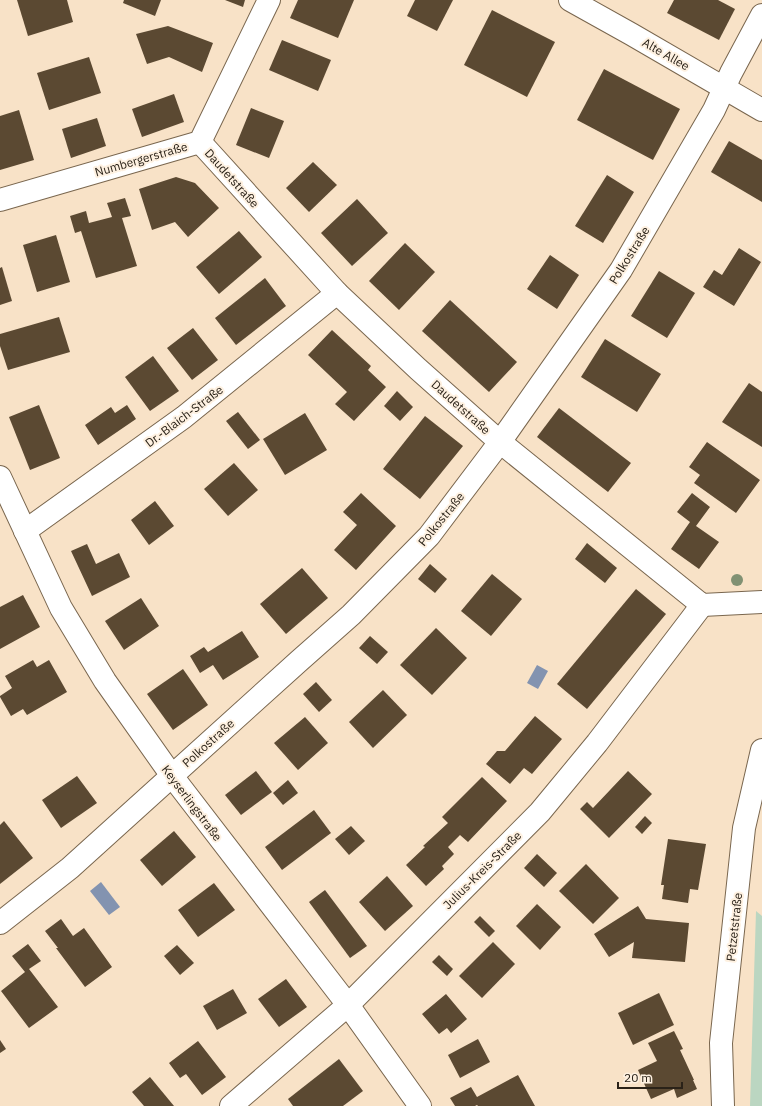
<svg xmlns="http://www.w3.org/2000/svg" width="762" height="1106" viewBox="0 0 762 1106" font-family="'IBM Plex Sans',sans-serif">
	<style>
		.green { fill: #bbd6c1 }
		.water { fill: #8393b0 }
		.building { fill: #5b4932 }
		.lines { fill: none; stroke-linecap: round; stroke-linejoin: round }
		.minor-casing { stroke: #79664e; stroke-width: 24 }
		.minor { stroke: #fff; stroke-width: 22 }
		.tree { fill: #819173 }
		.labels { text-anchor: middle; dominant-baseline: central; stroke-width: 4; stroke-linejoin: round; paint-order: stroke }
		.street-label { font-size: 12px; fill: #2a2218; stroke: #fef1e1 }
	</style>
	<rect width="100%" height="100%" fill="#f8e2c7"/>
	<path class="green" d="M756 911 762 916V1106H750Z"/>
	<g class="water">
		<path d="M537 665 548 671 538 689 527 683Z"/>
		<path d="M101 882 120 907 109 915 90 891Z"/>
	</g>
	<g class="building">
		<path d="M17 0H67L73 22 28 36Z"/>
		<path d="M124 0H161L155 16 123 3Z"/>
		<path d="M225 0H245L243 7Z"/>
		<path d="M298 0H354L338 38 290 18Z"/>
		<path d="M415 0H453L437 31 407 16Z"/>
		<path d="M674 0H718L735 9 719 40 667 13Z"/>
		<path d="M492 10 555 42 527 97 464 65Z"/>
		<path d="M168 26 213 43 202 72 169 57 147 64 136 34Z"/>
		<path d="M282 40 331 60 318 91 269 70Z"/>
		<path d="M89 57 101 93 49 110 37 73Z"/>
		<path d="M604 69 680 109 653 160 577 120Z"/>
		<path d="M174 94 184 122 142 137 132 109Z"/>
		<path d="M251 108 284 121 269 158 236 145Z"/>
		<path d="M19 110 34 160 0 170V116Z"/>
		<path d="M97 118 106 146 71 158 62 129Z"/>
		<path d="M729 141 762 160V202L711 172Z"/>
		<path d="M313 162 337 185 309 212 286 188Z"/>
		<path d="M607 175 634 192 603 243 575 226Z"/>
		<path d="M176 177 195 183 219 208 188 237 175 222 152 230 139 189Z"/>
		<path d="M125 198 131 216 122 218 137 266 96 278 81 231 75 233 70 216 86 211 89 223 112 217 107 203Z"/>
		<path d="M357 199 388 233 352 266 321 233Z"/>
		<path d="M239 231 262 257 219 294 196 267Z"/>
		<path d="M56 235 70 282 37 292 23 245Z"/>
		<path d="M405 243 435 272 399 310 369 281Z"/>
		<path d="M739 248 761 262 734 306 703 287 714 270 722 275Z"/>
		<path d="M550 255 579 275 557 309 527 289Z"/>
		<path d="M2 267 12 301 0 305V268Z"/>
		<path d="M659 271 695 293 667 338 631 316Z"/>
		<path d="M265 278 286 306 236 345 215 318Z"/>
		<path d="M450 300 517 362 489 392 422 331Z"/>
		<path d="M59 317 70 352 8 370 0 346V334Z"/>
		<path d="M193 328 218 360 192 380 167 348Z"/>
		<path d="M332 330 371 366 368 370 386 387 354 421 335 404 347 392 308 355Z"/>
		<path d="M605 339 661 374 637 412 581 377Z"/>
		<path d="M153 356 179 391 150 411 125 377Z"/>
		<path d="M749 383 762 392V447L722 422Z"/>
		<path d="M397 391 413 407 400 421 384 406Z"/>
		<path d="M39 405 60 458 30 470 9 417Z"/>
		<path d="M127 405 136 419 98 445 85 425 111 407 115 413Z"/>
		<path d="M559 408 631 463 608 492 537 437Z"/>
		<path d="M238 412 260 440 248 449 226 421Z"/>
		<path d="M305 413 327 450 285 475 263 439Z"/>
		<path d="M425 416 463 446 420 499 383 469Z"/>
		<path d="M707 442 760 480 736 513 694 483 700 475 689 467Z"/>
		<path d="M234 463 258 490 228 516 204 489Z"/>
		<path d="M361 493 396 526 356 570 334 550 357 525 343 512Z"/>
		<path d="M692 493 710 507 696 526 719 542 699 569 671 549 690 522 677 512Z"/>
		<path d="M155 501 174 526 149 545 131 520Z"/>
		<path d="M587 543 617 568 605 583 575 559Z"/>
		<path d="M87 544 96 564 119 553 130 577 92 596 71 551Z"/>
		<path d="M430 564 447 579 435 593 418 579Z"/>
		<path d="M302 568 328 598 286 634 260 604Z"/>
		<path d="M492 574 522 599 491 636 461 611Z"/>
		<path d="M636 589 666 614 587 709 557 684Z"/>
		<path d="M23 595 40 627 0 649V607Z"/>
		<path d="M141 598 159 626 124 650 105 621Z"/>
		<path d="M436 628 467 658 432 695 400 665Z"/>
		<path d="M242 631 259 657 223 680 213 665 200 673 190 656 204 647 208 652Z"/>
		<path d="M370 636 388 652 377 664 359 648Z"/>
		<path d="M33 660 37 667 49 660 67 692 27 715 23 709 11 716 0 697V696L12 688 5 676Z"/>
		<path d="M183 669 208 705 173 730 147 694Z"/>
		<path d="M316 682 332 700 319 712 303 694Z"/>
		<path d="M383 690 407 715 373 748 349 722Z"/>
		<path d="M535 716 562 739 532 774 524 768 510 784 486 764 497 751H505Z"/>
		<path d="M305 717 328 743 298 770 274 743Z"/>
		<path d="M256 771 272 792 241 815 225 795Z"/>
		<path d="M628 771 652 794 609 838 580 809 587 802 593 808Z"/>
		<path d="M77 776 97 803 61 828 42 800Z"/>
		<path d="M482 777 507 801 468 842 460 835 448 847 454 854 442 866 444 869 426 886 406 865 425 847 423 846 448 823 442 817Z"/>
		<path d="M288 780 298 793 283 805 273 793Z"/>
		<path d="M314 810 331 833 282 870 265 847Z"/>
		<path d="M645 816 652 823 642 834 635 827Z"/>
		<path d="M4 821 33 858 0 884V825Z"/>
		<path d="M351 826 365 841 349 855 335 839Z"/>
		<path d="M174 831 196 857 162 886 140 860Z"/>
		<path d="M668 839 706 844 698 890 690 889 688 903 662 899 664 885H661Z"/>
		<path d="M537 854 557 873 544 887 524 868Z"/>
		<path d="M586 864 619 898 593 924 559 891Z"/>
		<path d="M387 876 413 906 385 931 359 902Z"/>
		<path d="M214 883 235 910 198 937 178 910Z"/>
		<path d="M325 890 367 946 350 958 309 902Z"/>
		<path d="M537 904 561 927 540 950 516 926Z"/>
		<path d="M638 906 646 919 689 923 685 962 632 958 634 942 609 957 594 934Z"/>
		<path d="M480 916 495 931 489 937 474 922Z"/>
		<path d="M61 919 73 936 84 928 112 967 85 987 56 948H58L45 931Z"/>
		<path d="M493 942 515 964 482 998 459 976Z"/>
		<path d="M28 944 41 961 29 969 58 1007 29 1028 1 991 25 972 12 956Z"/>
		<path d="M177 945 194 963 180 975 164 956Z"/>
		<path d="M439 955 453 969 447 976 432 962Z"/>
		<path d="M286 979 307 1007 279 1027 258 999Z"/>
		<path d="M233 989 247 1013 217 1030 203 1006Z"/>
		<path d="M659 993 674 1025 633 1045 618 1013Z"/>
		<path d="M446 994 467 1019 451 1033 447 1028 439 1034 422 1014Z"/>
		<path d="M674 1031 683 1049 680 1050 694 1080H693L697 1089 677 1098 674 1089 651 1099 638 1070 657 1061 648 1043Z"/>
		<path d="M478 1039 490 1062 460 1078 448 1055Z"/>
		<path d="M0 1040 6 1049 0 1053Z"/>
		<path d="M198 1041 226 1077 202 1095 186 1074 180 1078 169 1063Z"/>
		<path d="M339 1059 363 1091 343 1106H293L288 1099Z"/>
		<path d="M518 1075 535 1106H478L477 1105 475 1106H455L450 1098 471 1087 477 1097Z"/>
		<path d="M150 1077 174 1106H144L132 1092Z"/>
	</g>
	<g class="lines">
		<g class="minor-casing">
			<g id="minor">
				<path d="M570 0 631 34 762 110"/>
				<path d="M200 142 337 293 418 369 500 442 702 605 762 602"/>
				<path d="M0 200 200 142 269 0"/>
				<path d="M0 477 61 608 105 681 172 776 348 1005 420 1106"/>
				<path d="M25 531 184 417 337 293"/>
				<path d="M0 923 70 868 299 661 351 615 429 536 500 442 621 270 714 110 731 73 762 15"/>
				<path d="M231 1106 348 1005 540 812 597 743 702 605"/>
				<path d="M723 1106 721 1043 744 828 762 750"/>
			</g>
		</g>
		<use href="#minor" class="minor"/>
	</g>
	<circle class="tree" cx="737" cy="580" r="6"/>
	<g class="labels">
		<g class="street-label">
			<text transform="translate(666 54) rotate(30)">Alte Allee</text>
			<text transform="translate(141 159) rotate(-16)">Numbergerstraße</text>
			<text transform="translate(232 178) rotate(48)">Daudetstraße</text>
			<text transform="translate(629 255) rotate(-58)">Polkostraße</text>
			<text transform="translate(461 407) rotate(42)">Daudetstraße</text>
			<text transform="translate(184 416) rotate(-37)">Dr.-Blaich-Straße</text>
			<text transform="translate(441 519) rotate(-51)">Polkostraße</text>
			<text transform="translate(208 743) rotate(-42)">Polkostraße</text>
			<text transform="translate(192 803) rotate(53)">Keyserlingstraße</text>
			<text transform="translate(482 870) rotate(-45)">Julius-Kreis-Straße</text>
			<text transform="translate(734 927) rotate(-84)">Petzetstraße</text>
		</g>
	</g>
	<path d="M618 1082v6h64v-6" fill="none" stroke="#2a2218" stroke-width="2"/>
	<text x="624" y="1082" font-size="12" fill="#2a2218" stroke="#fef1e1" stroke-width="3" paint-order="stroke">20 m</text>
</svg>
